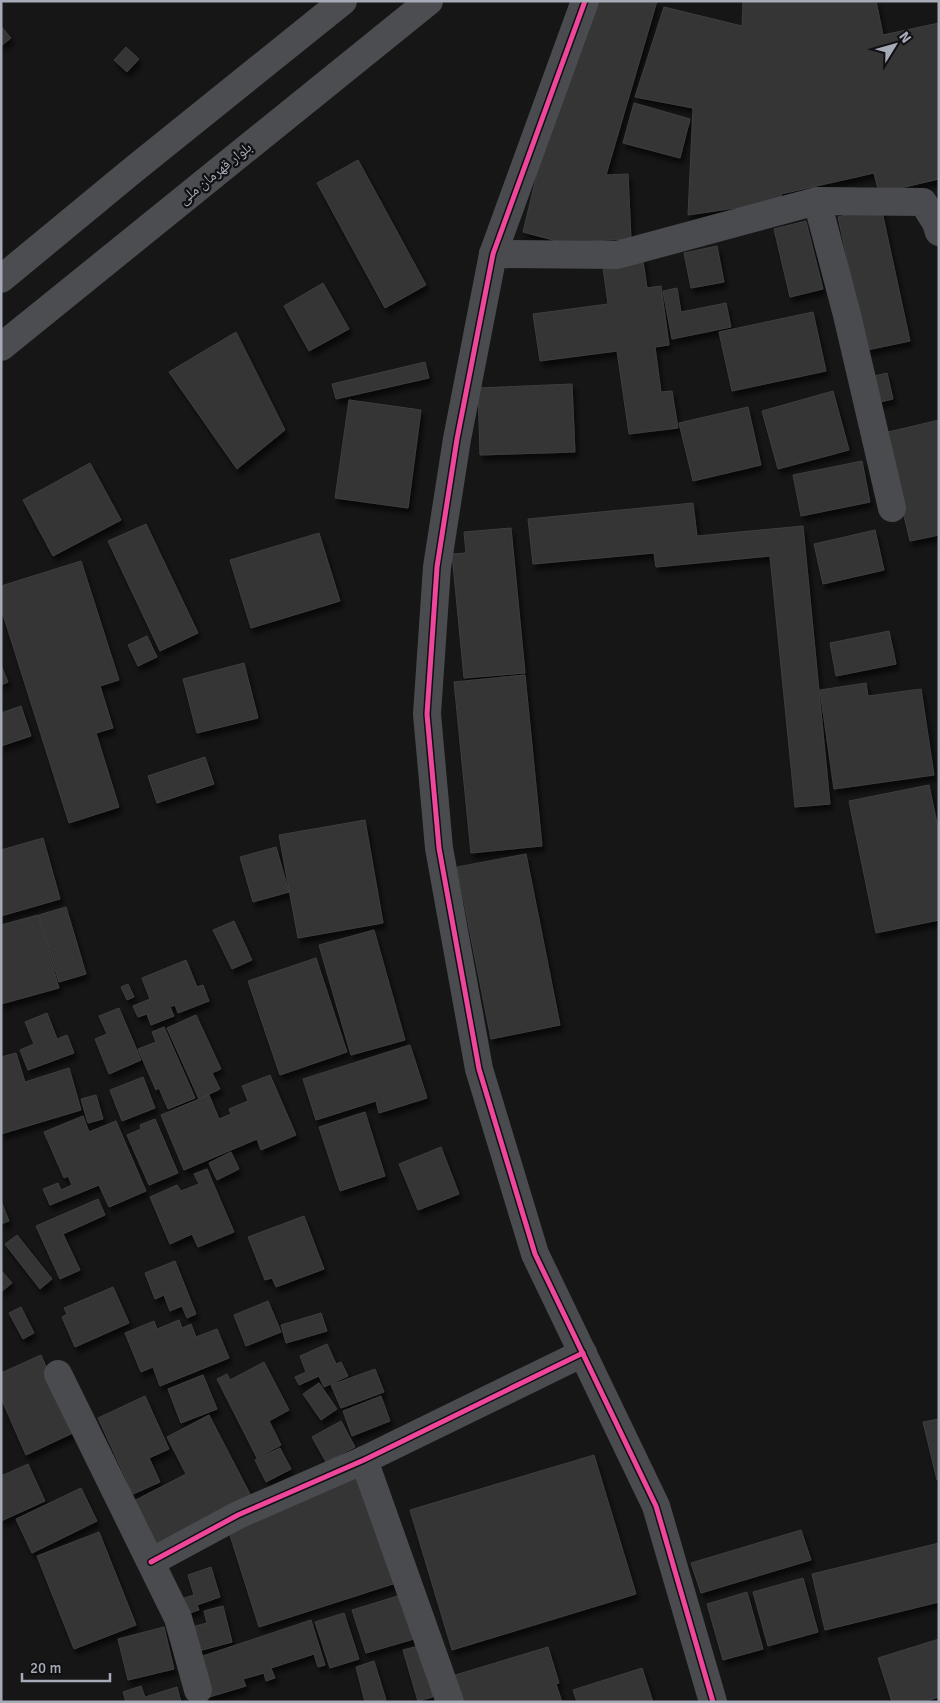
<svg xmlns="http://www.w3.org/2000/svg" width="940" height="1703" viewBox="0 0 940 1703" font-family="Signika,'Noto Naskh Arabic',sans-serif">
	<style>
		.building { fill: #343435; stroke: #3e3f42; filter: url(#shadow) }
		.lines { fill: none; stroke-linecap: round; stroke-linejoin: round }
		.minor { stroke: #4a4b4f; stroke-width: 28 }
		.tertiary { stroke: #4a4b4f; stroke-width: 28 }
		.trunk { stroke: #4c4d50; stroke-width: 28 }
		.cycleway-casing { stroke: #101012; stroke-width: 8 }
		.cycleway { stroke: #ed469a; stroke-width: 5 }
		.labels { text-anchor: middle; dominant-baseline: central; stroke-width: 4.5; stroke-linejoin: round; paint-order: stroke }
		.street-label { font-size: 15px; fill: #a6abb7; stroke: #101012 }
	</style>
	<defs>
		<filter id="shadow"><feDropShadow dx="3" dy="5.5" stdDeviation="2.5" flood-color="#0009"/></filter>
	</defs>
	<rect width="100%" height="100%" fill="#161616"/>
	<g class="building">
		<path d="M592 1H657L606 175 628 174 631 239 589 241 587 249 523 232 543 149Z"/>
		<path d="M743 1H876L883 35 939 23V179L879 193 874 173 781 194 782 201 688 215 693 108 635 97 664 7 742 26Z"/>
		<path d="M1 26 11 38 1 46Z"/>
		<path d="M126 47 139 59 127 72 114 60Z"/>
		<path d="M634 103 690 119 680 158 623 143Z"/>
		<path d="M358 160 426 285 385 308 317 183Z"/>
		<path d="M881 207 910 341 867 350 838 217Z"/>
		<path d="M806 221 823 289 790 297 774 229Z"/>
		<path d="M717 246 724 282 691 288 684 253Z"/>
		<path d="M642 254 647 288 661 286 669 345 655 347 661 392 672 391 678 428 629 434 617 351 540 361 533 314 608 304 602 260Z"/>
		<path d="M323 283 349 329 309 351 284 306Z"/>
		<path d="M677 288 681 312 726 303 731 327 672 339 663 291Z"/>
		<path d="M813 312 826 371 732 391 719 332Z"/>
		<path d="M236 332 285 430 237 469 169 372Z"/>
		<path d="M425 362 429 378 336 399 332 384Z"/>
		<path d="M887 373 893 399 876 403 870 377Z"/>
		<path d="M572 384 575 452 480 455 478 388Z"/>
		<path d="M833 391 849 450 778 469 762 411Z"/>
		<path d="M349 400 421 410 408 508 335 498Z"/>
		<path d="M748 407 761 465 693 481 679 423Z"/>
		<path d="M939 420V535L910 541 884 433Z"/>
		<path d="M862 461 870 502 801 516 793 475Z"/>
		<path d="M90 463 121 520 53 556 23 500Z"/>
		<path d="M693 503 697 536 803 526 830 804 795 807 770 556 656 567 654 553 533 564 528 519Z"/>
		<path d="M146 524 198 633 160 651 108 541Z"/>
		<path d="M511 528 525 673 464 678 452 554 466 553 464 532Z"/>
		<path d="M875 530 884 570 823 584 814 544Z"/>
		<path d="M319 533 340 601 251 628 230 560Z"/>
		<path d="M81 561 119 680 100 686 113 728 96 733 119 807 69 823 1 608V586Z"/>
		<path d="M889 631 896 664 836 676 830 643Z"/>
		<path d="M147 636 157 657 138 666 128 645Z"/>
		<path d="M244 663 258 718 197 733 183 679Z"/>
		<path d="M1 665 8 682 1 685Z"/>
		<path d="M525 675 542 846 471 853 454 682Z"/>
		<path d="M866 683 868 696 921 689 934 775 834 789 820 690Z"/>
		<path d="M21 706 31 736 1 746V713Z"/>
		<path d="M205 757 214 784 157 803 148 776Z"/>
		<path d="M929 785 939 833V920L876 933 849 801Z"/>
		<path d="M365 820 383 923 298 938 279 835Z"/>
		<path d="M43 838 60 899 1 916V850Z"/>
		<path d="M276 847 289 892 253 902 240 857Z"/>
		<path d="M526 854 560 1025 491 1039 457 867Z"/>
		<path d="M66 907 86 974 59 982 39 915Z"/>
		<path d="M38 915 59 988 1 1004V925Z"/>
		<path d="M234 921 252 960 232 969 213 930Z"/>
		<path d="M374 930 405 1040 351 1055 319 945Z"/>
		<path d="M316 958 347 1052 280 1075 248 981Z"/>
		<path d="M186 960 197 987 203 985 209 1001 178 1013 175 1005 170 1007 174 1016 151 1025 147 1014 138 1017 133 1006 150 999 142 978Z"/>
		<path d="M128 984 134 997 127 1000 121 987Z"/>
		<path d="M119 1008 141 1060 109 1074 95 1039 107 1034 99 1016Z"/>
		<path d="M47 1013 57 1039 67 1035 74 1053 28 1070 20 1050 34 1044 25 1022Z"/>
		<path d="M196 1015 221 1069 212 1073 220 1089 199 1099 167 1028Z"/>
		<path d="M164 1027 195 1098 168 1109 159 1088 156 1090 138 1049 156 1042 152 1032Z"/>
		<path d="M410 1045 427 1098 379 1113 376 1101 316 1120 303 1079Z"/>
		<path d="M16 1053 25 1082 69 1068 81 1110 1 1134V1057Z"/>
		<path d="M270 1075 296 1135 261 1150 257 1139 184 1170 161 1115 209 1095 219 1119 231 1114 229 1109 248 1101 242 1086Z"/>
		<path d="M143 1077 155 1108 122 1121 110 1090Z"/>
		<path d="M96 1095 103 1119 88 1123 81 1099Z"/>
		<path d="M365 1112 385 1176 340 1191 319 1127Z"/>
		<path d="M83 1116 89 1132 116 1121 146 1191 109 1207 99 1185 50 1205 43 1189 58 1183 61 1190 72 1185 68 1176 64 1178 44 1132Z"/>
		<path d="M155 1119 178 1173 149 1185 127 1135 141 1129 140 1125Z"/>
		<path d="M441 1147 459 1194 418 1210 399 1164Z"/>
		<path d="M231 1152 239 1169 217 1180 209 1163Z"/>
		<path d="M207 1169 234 1232 198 1247 192 1234 170 1244 150 1197 177 1185 181 1191 199 1184 194 1174Z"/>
		<path d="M98 1199 105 1215 63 1234 80 1270 60 1279 36 1226Z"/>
		<path d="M1 1201 9 1221 1 1224Z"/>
		<path d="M304 1216 324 1269 276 1287 272 1278 265 1280 248 1237Z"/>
		<path d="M17 1235 52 1279 40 1289 5 1244Z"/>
		<path d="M175 1261 196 1314 187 1318 182 1306 170 1311 164 1295 155 1299 145 1273Z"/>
		<path d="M1 1270 12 1283 1 1292Z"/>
		<path d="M113 1287 129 1323 75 1347 62 1317 67 1314 64 1308Z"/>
		<path d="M268 1301 281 1332 246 1346 234 1315Z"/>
		<path d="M21 1307 34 1333 23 1339 9 1313Z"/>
		<path d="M321 1313 327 1331 286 1343 281 1325Z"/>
		<path d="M179 1320 182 1328 191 1324 196 1337 217 1329 229 1358 160 1386 153 1367 141 1372 125 1333 154 1321 157 1329Z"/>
		<path d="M327 1344 336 1364 341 1362 348 1376 324 1387 319 1376 299 1385 295 1377 306 1372 300 1356Z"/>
		<path d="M41 1355 75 1432 26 1455 1 1398V1373Z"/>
		<path d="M264 1362 289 1410 269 1421 281 1445 257 1458 217 1379 227 1374 230 1380Z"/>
		<path d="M375 1369 384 1392 341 1408 331 1385Z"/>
		<path d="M203 1375 217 1409 181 1423 168 1389Z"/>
		<path d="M319 1383 337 1409 321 1420 303 1394Z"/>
		<path d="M145 1396 169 1449 149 1458 160 1482 133 1494 98 1418Z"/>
		<path d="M381 1396 390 1421 352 1436 343 1411Z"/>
		<path d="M209 1415 252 1498 157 1548 132 1502 186 1474 167 1437Z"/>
		<path d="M939 1419V1479L937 1480 923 1422Z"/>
		<path d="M341 1421 355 1447 326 1462 312 1437Z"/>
		<path d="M280 1448 291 1469 266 1482 255 1460Z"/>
		<path d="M594 1455 636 1594 452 1650 410 1510Z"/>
		<path d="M28 1464 45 1501 1 1521V1476Z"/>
		<path d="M361 1470 396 1583 259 1627 229 1532Z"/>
		<path d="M81 1488 97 1521 32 1553 16 1519Z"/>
		<path d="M801 1530 811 1560 701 1593 691 1563Z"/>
		<path d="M99 1532 136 1625 74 1649 37 1556Z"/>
		<path d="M939 1543V1602L825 1630 812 1574Z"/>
		<path d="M211 1567 220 1597 197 1605 199 1610 183 1615 178 1600 194 1595 188 1575Z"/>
		<path d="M803 1578 818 1632 768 1646 753 1592Z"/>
		<path d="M747 1592 763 1649 723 1660 707 1604Z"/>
		<path d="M401 1595 414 1639 366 1653 352 1610Z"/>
		<path d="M223 1606 232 1642 191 1653 184 1629 207 1623 204 1611Z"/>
		<path d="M344 1613 359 1659 330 1668 315 1622Z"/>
		<path d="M311 1620 325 1665 318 1667 314 1654 271 1668 275 1678 266 1681 264 1673 243 1679 246 1686 206 1698 194 1659Z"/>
		<path d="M164 1627 174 1669 128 1680 118 1639Z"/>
		<path d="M939 1639V1697L923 1702H892L878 1658Z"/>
		<path d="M419 1646 433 1697 418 1701 403 1650Z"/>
		<path d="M548 1647 559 1683 556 1684 562 1702H460L452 1676Z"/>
		<path d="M374 1661 386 1700 365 1702 356 1667Z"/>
		<path d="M642 1668 653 1702H577L573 1690Z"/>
		<path d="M141 1686 145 1697 177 1687 181 1702H126L123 1692Z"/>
	</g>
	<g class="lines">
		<g class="minor">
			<path d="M817 201 847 315 892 508"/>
			<path d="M493 254 617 255 817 201 923 202 936 223 939 232"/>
			<path d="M58 1374 178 1618 198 1690"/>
			<path d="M364 1460 450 1702"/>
			<path d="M151 1562 238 1515 364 1460 583 1353"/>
		</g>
		<path class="tertiary" d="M585 1 493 254 457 439 437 567 427 714 439 848 479 1069 535 1254 656 1506 713 1702"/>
		<g class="trunk">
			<path d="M1 279 133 170 343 1"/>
			<path d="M1 347 429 1"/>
		</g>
		<g class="cycleway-casing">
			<g id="cycleway">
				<path d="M585 1 493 254 457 439 437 567 427 714 439 848 479 1069 535 1254 656 1506 713 1702"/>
				<path d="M151 1562 238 1515 364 1460 583 1353"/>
			</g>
		</g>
		<use href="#cycleway" class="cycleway"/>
	</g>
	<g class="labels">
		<g class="street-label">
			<text transform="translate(215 173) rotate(-39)">بلوار قهرمان ملی</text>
		</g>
	</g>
	<rect width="940" height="1703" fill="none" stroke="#a6abb7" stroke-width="5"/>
	<g transform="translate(895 45) rotate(53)" stroke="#101012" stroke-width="4" paint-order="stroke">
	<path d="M0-4L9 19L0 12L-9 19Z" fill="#a6abb7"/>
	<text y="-8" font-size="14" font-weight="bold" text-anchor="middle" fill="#a6abb7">N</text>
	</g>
	<path d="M22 1673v8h88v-8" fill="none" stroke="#a6abb7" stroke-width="2.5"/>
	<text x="30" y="1673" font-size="15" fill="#a6abb7" stroke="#101012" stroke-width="4" paint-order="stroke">20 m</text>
</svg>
